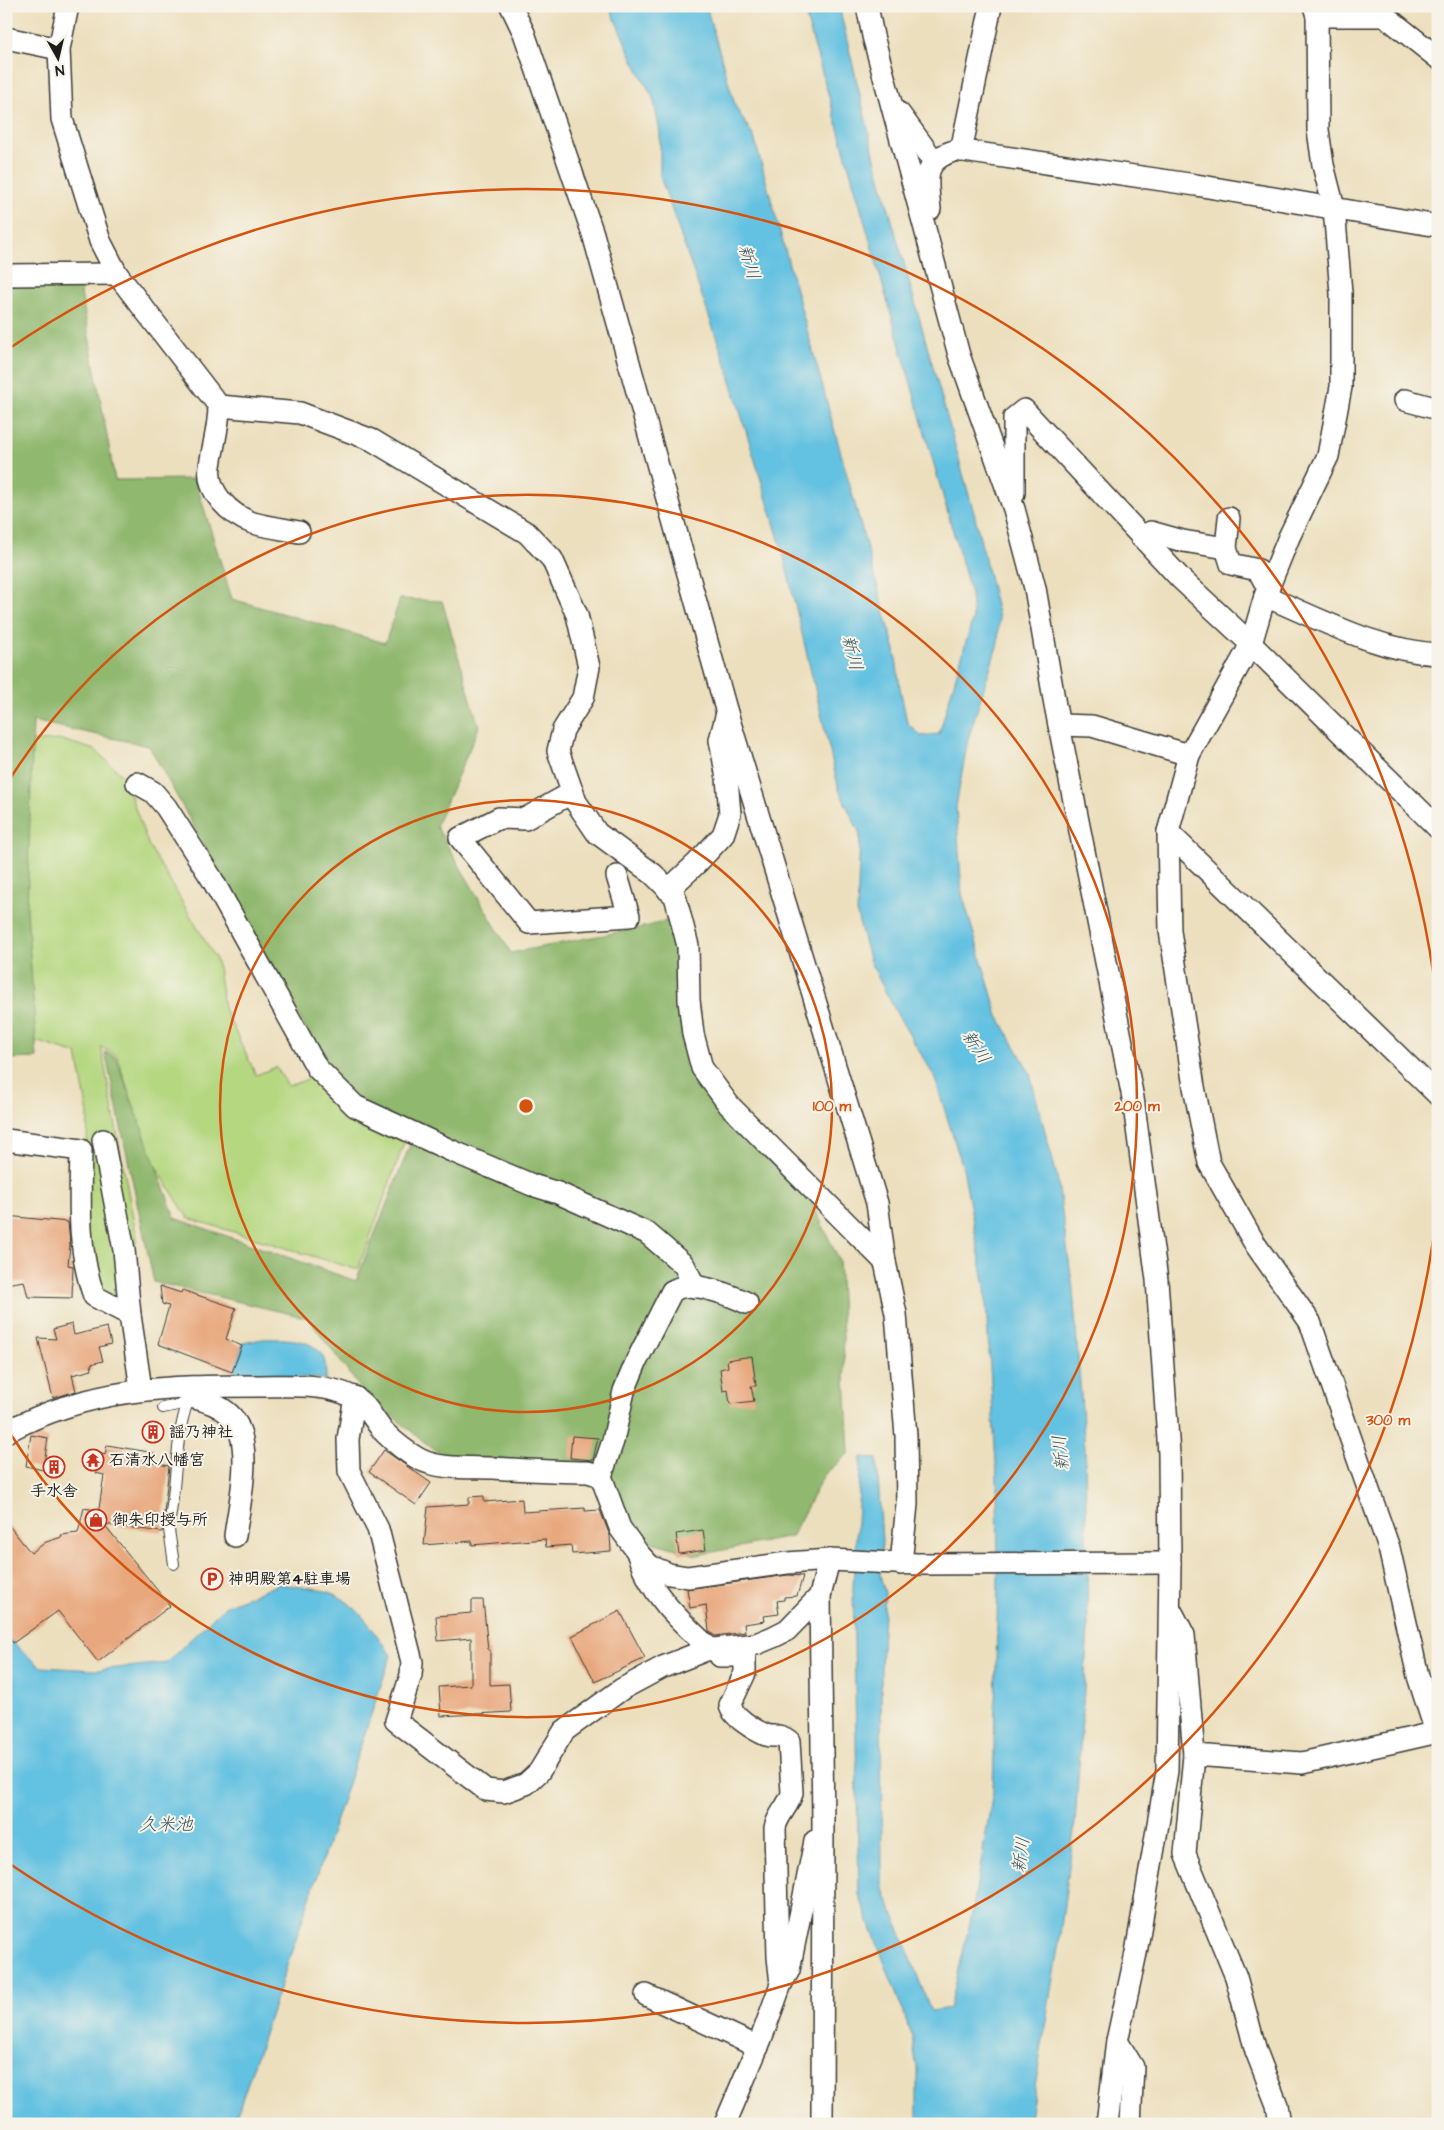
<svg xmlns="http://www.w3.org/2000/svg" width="1444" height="2130" viewBox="0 0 1444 2130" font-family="'Architects Daughter','Klee One',sans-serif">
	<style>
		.green { fill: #b5d780; stroke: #687a4e }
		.forest { fill: #90b86e; stroke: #566a45 }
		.water { fill: #63c1e1; stroke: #406e7e }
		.building { fill: #e8a77d }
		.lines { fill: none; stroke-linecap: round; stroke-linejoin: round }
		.service-casing { stroke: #3b3934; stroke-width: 12 }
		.minor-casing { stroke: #3b3934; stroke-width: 24 }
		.service { stroke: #fff; stroke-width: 10 }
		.minor { stroke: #fff; stroke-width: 21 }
		.ring { fill: none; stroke: #d4530e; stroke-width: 2.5 }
		.labels { text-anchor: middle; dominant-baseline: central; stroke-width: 4; stroke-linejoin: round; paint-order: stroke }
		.poi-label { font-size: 16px; font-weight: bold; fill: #1c1c1c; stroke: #f7f3e8; text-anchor: start }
		.water-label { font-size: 18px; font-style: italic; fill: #355661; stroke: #f7f3e8 }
		.centre { fill: #d4530e; stroke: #f7f3e8; stroke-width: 2.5 }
		.ring-label { font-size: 15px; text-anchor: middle; font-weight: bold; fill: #d4530e; stroke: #f7f3e8; stroke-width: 4; stroke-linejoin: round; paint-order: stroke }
	</style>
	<rect width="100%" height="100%" fill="#f7f3e8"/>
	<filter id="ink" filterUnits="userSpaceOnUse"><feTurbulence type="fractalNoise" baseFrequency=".02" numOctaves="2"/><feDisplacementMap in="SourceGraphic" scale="10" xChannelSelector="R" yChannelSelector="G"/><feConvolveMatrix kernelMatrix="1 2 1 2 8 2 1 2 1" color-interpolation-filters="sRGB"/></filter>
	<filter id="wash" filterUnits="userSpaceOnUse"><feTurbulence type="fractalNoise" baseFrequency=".0096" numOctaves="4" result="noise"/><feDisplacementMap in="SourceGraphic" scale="20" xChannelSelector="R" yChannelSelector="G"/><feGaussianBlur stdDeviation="1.12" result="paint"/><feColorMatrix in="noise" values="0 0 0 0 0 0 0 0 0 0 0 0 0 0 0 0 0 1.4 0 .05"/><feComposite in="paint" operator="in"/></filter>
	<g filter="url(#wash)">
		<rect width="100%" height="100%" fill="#ecdfbd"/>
		<path class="green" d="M62 740 95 750 124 777 148 844 217 961 224 1008 256 1075 276 1067 288 1086 316 1076 400 1135 404 1143 358 1270 188 1218 150 1157 117 1056 101 1047 137 1239 117 1304 99 1293 84 1221 88 1114 77 1054 29 1039 16 742Z"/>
		<path class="forest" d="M79 282 115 480 195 479 232 599 385 643 400 599 442 601 479 727 436 826 511 953 649 926 678 917 690 1074 802 1182 839 1260 849 1453 824 1475 791 1537 697 1555 652 1542 622 1514 600 1464 443 1457 364 1393 308 1318 154 1282 105 1052 116 1058 175 1218 356 1281 412 1140 334 1079 149 746 33 721 27 910 37 1058 6 1059V286Z"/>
		<g class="water">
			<path d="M609 6H706L736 108 754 137 895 650 900 688 907 722 921 736 939 734 973 618 971 594 803 6H839L877 167 974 513 999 618 998 643 968 739 956 807 962 894 998 1016 1029 1071 1057 1176 1073 1289 1085 1450 1088 1629 1075 1823 1059 1942 1029 2124H917V2068L911 2033 859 1895 853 1587 861 1457 877 1459 882 1541 880 1575 885 1593 881 1668 882 1884 931 2011 950 2008 973 1909 993 1792 998 1580 997 1479 985 1287 963 1168 934 1076 897 1014 870 962 857 915 860 834 839 790 782 549 725 362 660 176V132L653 98 633 60Z"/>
			<path d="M262 1339C282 1339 314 1336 324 1359 326 1365 326 1373 326 1379L234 1374 243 1343Z"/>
			<path d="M279 1584C299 1587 326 1587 343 1599 363 1612 377 1636 391 1655L234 2124H6V1637L41 1667 97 1670 166 1663 224 1607Z"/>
		</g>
		<g id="blocks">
			<g class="building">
				<path d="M6 1216 68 1222 70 1245 68 1265 73 1266 72 1298 28 1297 24 1281 6 1284Z"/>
				<path d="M160 1286 181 1293 182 1290 236 1308 226 1339 242 1346 232 1372 158 1344 169 1306 162 1304Z"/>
				<path d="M72 1324 74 1335 107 1327 111 1344 99 1347 103 1361 91 1364 92 1370 72 1375 76 1391 53 1398 38 1338 56 1339 53 1329Z"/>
				<path d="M752 1356 756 1386H751L754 1401 730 1404 728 1390 723 1391 720 1369 728 1367 727 1360Z"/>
				<path d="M31 1435 48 1438 43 1470 26 1466Z"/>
				<path d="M572 1436 598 1438 593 1460 570 1458Z"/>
				<path d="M107 1445 155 1453 153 1463 169 1466 162 1532 104 1524 170 1606 98 1662 58 1611 13 1643 6 1634V1522L31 1553 46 1542 62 1537 61 1535 78 1533 84 1508 94 1510 98 1515 104 1475 96 1473 99 1453 105 1455Z"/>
				<path d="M384 1450 431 1483 416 1505 369 1472Z"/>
				<path d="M484 1496V1502L522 1499 523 1512 585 1508V1511L600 1510 610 1536 611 1551 572 1554 571 1545 546 1547 545 1539 472 1545V1541L424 1545 428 1507 469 1504V1497Z"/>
				<path d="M703 1530 706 1550 679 1554 676 1534Z"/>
				<path d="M788 1575 803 1576 797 1596 784 1597V1600L777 1601 779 1614 764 1616 765 1621 744 1624 745 1632 715 1636 709 1631 706 1605 690 1608 687 1589Z"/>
				<path d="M472 1600H483L488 1650H490V1685L509 1684 511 1712 441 1716 439 1687 471 1685V1638L438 1641 436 1616 472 1613Z"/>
				<path d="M620 1611 645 1658 595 1682 572 1636Z"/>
			</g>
		</g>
	</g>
	<g filter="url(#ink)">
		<use href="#blocks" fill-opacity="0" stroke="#3b3934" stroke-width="1"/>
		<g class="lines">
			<g class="service-casing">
				<g id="service">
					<path d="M163 1408 187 1403"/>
					<path d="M174 1564 169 1530 170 1518C177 1483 175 1423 192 1394"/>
				</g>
			</g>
			<g class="minor-casing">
				<g id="minor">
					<path d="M68 6 59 49 62 119 100 241 117 274 219 406 300 413 372 440 527 533 552 559 577 615 589 667 583 698 563 730 558 751 576 802 597 833 653 874 675 896 688 946 689 1000 693 1034 702 1068 729 1105 885 1262"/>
					<path d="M511 6 524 33 593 234 727 713 877 1203 885 1262 896 1314 906 1436 907 1504 901 1564"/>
					<path d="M867 6 873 36 959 355 1014 509 1035 588 1055 705 1133 1098 1157 1280 1169 1454 1170 1563 1167 1771 1136 1953 1117 2041 1107 2124"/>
					<path d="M1314 6 1317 16H1385"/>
					<path d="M1384 6 1385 16 1438 58"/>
					<path d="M6 38 59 49"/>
					<path d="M899 113 934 161"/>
					<path d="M961 151 991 6"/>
					<path d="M930 209C927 178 921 160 957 150L1196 185 1438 226"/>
					<path d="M6 275 117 274"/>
					<path d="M1405 400 1438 409"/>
					<path d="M219 406C219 427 213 445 210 466 206 492 230 515 253 523 268 527 284 529 299 532"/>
					<path d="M1014 493V418L1024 410 1181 579 1251 644 1265 596C1320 619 1378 651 1438 654"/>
					<path d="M1229 518 1226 548 1231 564 1258 570 1268 588"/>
					<path d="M1141 537 1151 532 1183 541 1226 548"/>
					<path d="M1265 596 1289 537 1328 456 1341 387V293L1334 208 1323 165 1318 130 1317 16"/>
					<path d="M1059 725 1092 726 1189 755 1251 644 1438 828"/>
					<path d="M1189 755 1168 832 1170 931 1194 1087 1209 1163 1255 1244 1310 1322 1389 1548 1418 1676 1436 1732"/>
					<path d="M137 783 153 792 166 807 212 879 317 1068 355 1106 452 1151 532 1185 558 1193 647 1233 684 1265 695 1287"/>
					<path d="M573 792 525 819 499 818 460 838 529 923 629 916 617 876"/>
					<path d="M1168 832 1438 1095"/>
					<path d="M668 890 697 863 723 835 730 814 727 778 720 740 727 713"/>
					<path d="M6 1140 81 1150C80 1199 77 1249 94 1296L130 1315 141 1389"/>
					<path d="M103 1140 124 1250 130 1315"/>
					<path d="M191 1397C204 1400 218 1404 229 1414 256 1438 239 1504 235 1536"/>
					<path d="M355 1397 348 1439 349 1471 378 1529 412 1662 411 1675 396 1721 486 1790 504 1792 526 1784 539 1772 564 1731 622 1689 663 1667 706 1650 756 1644 773 1637 787 1630 820 1596"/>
					<path d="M6 1432C91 1387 167 1386 260 1386 291 1386 325 1383 353 1397 368 1404 374 1422 385 1433 394 1442 408 1453 419 1459 440 1470 470 1467 493 1468 525 1470 556 1472 588 1472L601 1476 620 1528 638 1553 650 1566 669 1574 688 1577 787 1563 829 1560 917 1564 1170 1563"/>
					<path d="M601 1476 613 1441 624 1391 637 1360 672 1291C675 1290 679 1287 683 1287 698 1283 733 1296 747 1303"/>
					<path d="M638 1555C652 1596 679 1620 710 1649"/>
					<path d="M1173 1614 1184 1635 1194 1755 1302 1763 1438 1732"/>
					<path d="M720 1656H737L745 1658V1673L730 1705C731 1716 756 1731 766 1735 776 1738 779 1733 789 1741L792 1793C789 1806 777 1815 775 1828L778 1957 781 1984"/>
					<path d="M1194 1755 1185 1854 1236 1977 1256 2051 1277 2105 1280 2124"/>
					<path d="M646 1995 758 2047"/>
					<path d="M1117 2041 1133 2067 1130 2124"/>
					<path d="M725 2124 761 2039 781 1984 789 1970 815 1841"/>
					<path d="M822 2124 823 1823 820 1596 829 1560"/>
				</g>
			</g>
			<use href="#service" class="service"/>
			<use href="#minor" class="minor"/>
		</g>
	</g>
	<g class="ring">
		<circle cx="526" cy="1106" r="306"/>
		<path d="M8 782A611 611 0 1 1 8 1430"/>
		<path d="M1437 1210A917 917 0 0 1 7 1862M7 350A917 917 0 0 1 1437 1002"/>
	</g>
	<defs>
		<g id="building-ring" transform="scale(1.125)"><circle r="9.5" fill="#f7f3e8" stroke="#c8321e" stroke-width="1.5"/><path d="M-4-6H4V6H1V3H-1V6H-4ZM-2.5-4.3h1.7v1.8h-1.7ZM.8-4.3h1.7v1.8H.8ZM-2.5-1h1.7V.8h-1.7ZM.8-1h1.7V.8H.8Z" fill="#c8321e"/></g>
		<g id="temple-ring" transform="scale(1.125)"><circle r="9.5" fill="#f7f3e8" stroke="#c8321e" stroke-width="1.5"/><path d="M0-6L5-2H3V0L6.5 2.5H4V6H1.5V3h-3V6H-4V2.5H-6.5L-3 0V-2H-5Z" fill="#c8321e"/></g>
		<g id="shop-ring" transform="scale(1.125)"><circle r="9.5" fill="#f7f3e8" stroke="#c8321e" stroke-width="1.5"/><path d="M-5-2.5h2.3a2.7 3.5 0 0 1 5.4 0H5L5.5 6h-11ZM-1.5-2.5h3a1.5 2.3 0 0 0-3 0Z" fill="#c8321e"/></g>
		<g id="parking-ring" transform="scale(1.125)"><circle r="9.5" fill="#f7f3e8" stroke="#c8321e" stroke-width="1.5"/><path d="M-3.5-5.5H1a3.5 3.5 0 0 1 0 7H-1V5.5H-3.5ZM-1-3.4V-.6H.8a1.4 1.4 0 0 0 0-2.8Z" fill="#c8321e"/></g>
	</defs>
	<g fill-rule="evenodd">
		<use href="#building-ring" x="153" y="1432"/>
		<use href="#temple-ring" x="93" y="1460"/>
		<use href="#building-ring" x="54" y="1467"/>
		<use href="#shop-ring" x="96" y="1520"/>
		<use href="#parking-ring" x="212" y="1579"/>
	</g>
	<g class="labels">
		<g class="poi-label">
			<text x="169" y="1432">謡乃神社</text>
			<text x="109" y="1460">石清水八幡宮</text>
			<text x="54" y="1491" text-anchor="middle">手水舎</text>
			<text x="112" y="1520">御朱印授与所</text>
			<text x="228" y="1579">神明殿第4駐車場</text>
		</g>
		<g class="water-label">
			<text transform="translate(749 262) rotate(74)">新川</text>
			<text transform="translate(852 653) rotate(76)">新川</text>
			<text transform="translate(976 1047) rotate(57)">新川</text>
			<text transform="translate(1061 1453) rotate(-96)">新川</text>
			<text x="166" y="1824">久米池</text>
			<text transform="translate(1021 1855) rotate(-82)">新川</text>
		</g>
	</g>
	<circle cx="526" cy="1106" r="8" class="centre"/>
	<g class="ring-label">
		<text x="832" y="1111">100 m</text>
		<text x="1137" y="1111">200 m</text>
		<text x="1388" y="1425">300 m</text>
	</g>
	<rect width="1444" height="2130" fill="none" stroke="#f7f3e8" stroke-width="25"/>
	<g transform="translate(58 58) rotate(172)" stroke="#f7f3e8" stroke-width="4" paint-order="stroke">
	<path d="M0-4L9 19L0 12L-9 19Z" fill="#1c1c1c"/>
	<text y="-8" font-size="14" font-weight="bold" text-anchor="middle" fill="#1c1c1c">N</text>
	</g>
</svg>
